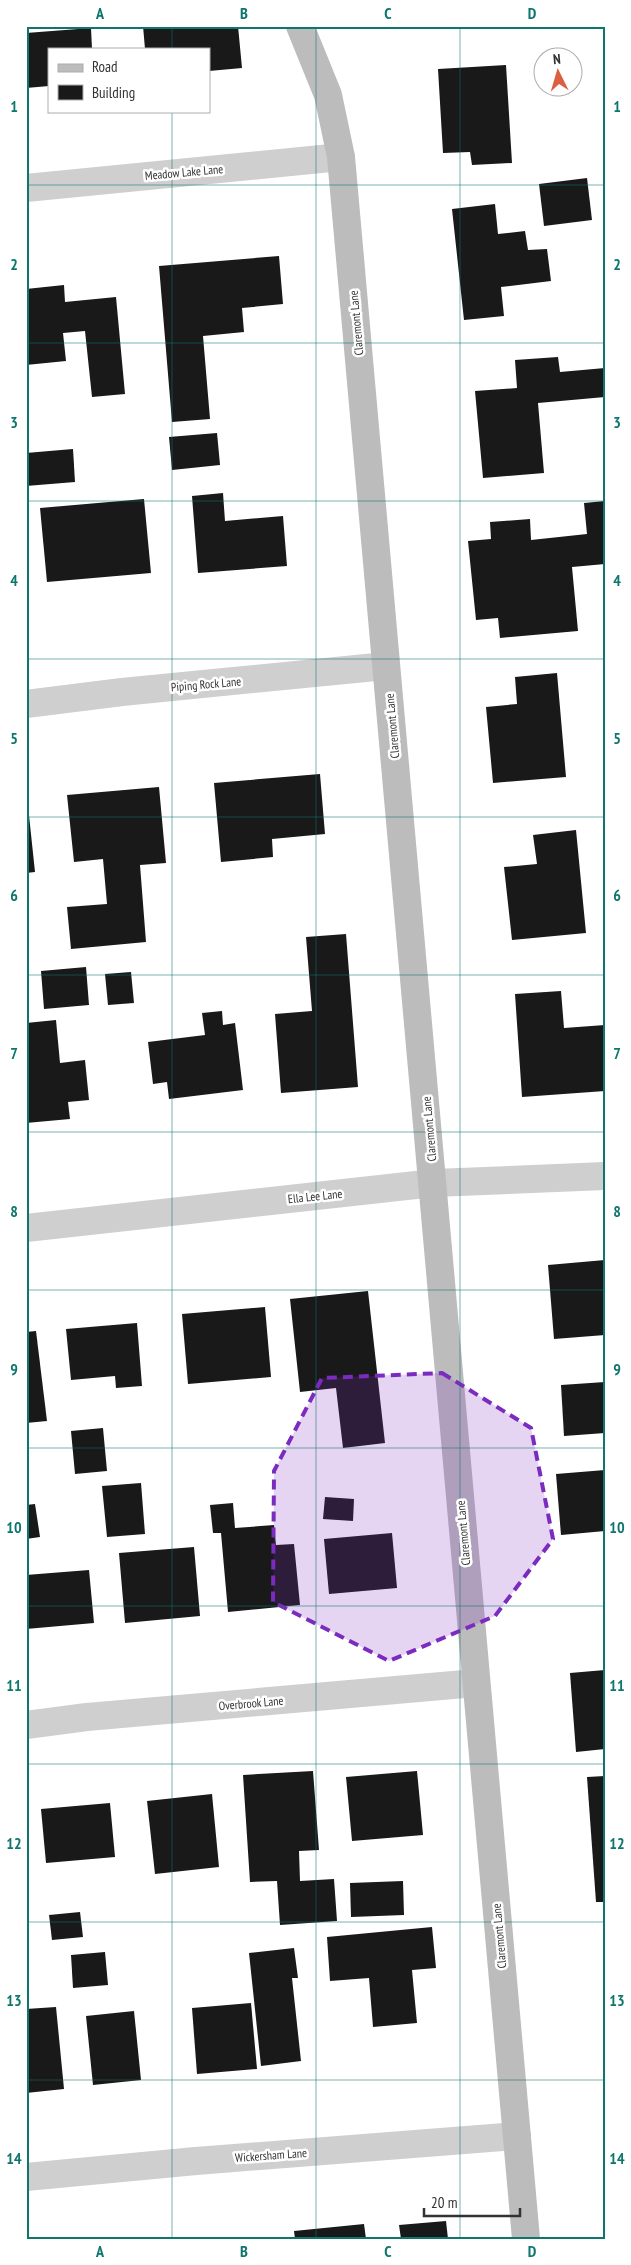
<svg xmlns="http://www.w3.org/2000/svg" width="631" height="2265" viewBox="0 0 631 2265" font-family="'PT Sans Narrow',sans-serif">
	<style>
		.building { fill: #191919 }
		.lines { fill: none; stroke-linecap: round; stroke-linejoin: round }
		.street { stroke: #cfcfcf; stroke-width: 28 }
		.secondary { stroke: #bcbcbc; stroke-width: 28 }
		.marked { fill: #7b2cbf; fill-opacity: 0.2; stroke: #7b2cbf; stroke-width: 4; stroke-dasharray: 10 6; stroke-linejoin: round }
		.grid { fill: none; stroke: #0f766e; stroke-width: 1; stroke-opacity: 0.55 }
		.labels { text-anchor: middle; dominant-baseline: central; stroke-width: 5; stroke-linejoin: round; paint-order: stroke }
		.street-label { font-size: 12px; fill: #323232; stroke: #fff }
		.neatline { fill: none; stroke: #0f766e; stroke-width: 2 }
		.grid-label { font-size: 16px; text-anchor: middle; font-weight: bold; fill: #0f766e }
	</style>
	<rect width="100%" height="100%" fill="#fff"/>
	<g class="building">
		<path d="M143 26H238L242 68 209 71V49H145Z"/>
		<path d="M91 28 92 49H49V86L26 88V33Z"/>
		<path d="M506 65 512 163 472 165 470 152 443 153 438 69Z"/>
		<path d="M587 178 592 220 544 226 539 184Z"/>
		<path d="M495 204 498 234 525 231 528 250 547 249 551 281 501 287 504 316 464 320 452 209Z"/>
		<path d="M279 256 283 304 242 308 244 332 203 336 210 419 172 422 159 266Z"/>
		<path d="M64 285 65 302 116 297 125 394 92 397 85 331 63 333 66 361 26 365V289Z"/>
		<path d="M558 357 560 372 605 368V397L538 403 544 473 483 478 475 391 517 388 515 360Z"/>
		<path d="M217 433 220 465 172 470 169 437Z"/>
		<path d="M73 449 75 482 26 486V453Z"/>
		<path d="M223 493 225 521 283 516 287 566 198 573 192 496Z"/>
		<path d="M144 499 151 573 47 582 40 508Z"/>
		<path d="M605 501V564L572 567 578 631 500 638 498 618 476 620 468 541 491 539 490 522 530 519 531 540 587 534 584 503Z"/>
		<path d="M557 673 566 777 493 783 486 707 517 704 515 677Z"/>
		<path d="M320 774 325 834 272 839 273 857 221 862 214 783Z"/>
		<path d="M159 787 166 863 140 865 146 942 71 949 67 907 107 904 103 859 74 862 67 795Z"/>
		<path d="M26 806H28L35 872 26 873Z"/>
		<path d="M576 830 586 933 512 940 504 867 537 864 533 835Z"/>
		<path d="M346 934 358 1087 281 1093 275 1014 312 1011 306 937Z"/>
		<path d="M86 967 89 1005 44 1009 41 971Z"/>
		<path d="M131 972 134 1003 108 1005 105 974Z"/>
		<path d="M561 991 564 1028 605 1025V1091L522 1097 515 994Z"/>
		<path d="M222 1011 223 1025 235 1023 243 1090 169 1099 167 1082 153 1084 148 1042 205 1035 202 1013Z"/>
		<path d="M56 1020 60 1063 85 1060 89 1100 68 1102 70 1119 26 1123V1023Z"/>
		<path d="M605 1260V1335L554 1339 548 1265Z"/>
		<path d="M368 1291 385 1443 343 1448 336 1388 300 1392 290 1299Z"/>
		<path d="M265 1307 271 1377 188 1384 182 1314Z"/>
		<path d="M137 1323 142 1386 116 1388 115 1376 71 1380 66 1329Z"/>
		<path d="M36 1331 47 1421 26 1423V1332Z"/>
		<path d="M605 1382V1433L564 1436 561 1385Z"/>
		<path d="M103 1428 107 1471 75 1474 71 1431Z"/>
		<path d="M605 1470V1531L561 1535 556 1474Z"/>
		<path d="M141 1483 145 1534 107 1537 102 1486Z"/>
		<path d="M325 1497 354 1499 353 1521 323 1519Z"/>
		<path d="M233 1503 235 1528 274 1525 276 1545 294 1544 300 1605 228 1612 221 1533H213L210 1505Z"/>
		<path d="M35 1504 40 1537 26 1539V1505Z"/>
		<path d="M392 1533 397 1588 329 1594 324 1539Z"/>
		<path d="M194 1547 200 1616 125 1623 119 1553Z"/>
		<path d="M89 1570 94 1623 26 1629V1575Z"/>
		<path d="M605 1670V1749L576 1752 570 1673Z"/>
		<path d="M313 1771 319 1850 299 1851 300 1881 334 1879 337 1921 280 1925 277 1881 250 1882 243 1775Z"/>
		<path d="M417 1771 423 1835 352 1841 346 1777Z"/>
		<path d="M605 1776V1902H596L587 1777Z"/>
		<path d="M212 1794 219 1867 155 1874 147 1801Z"/>
		<path d="M110 1803 115 1857 46 1863 41 1809Z"/>
		<path d="M403 1881 404 1915 351 1917 350 1883Z"/>
		<path d="M80 1912 83 1937 52 1940 49 1915Z"/>
		<path d="M432 1927 436 1968 412 1970 417 2023 373 2027 369 1978 330 1981 327 1937Z"/>
		<path d="M294 1948 298 1978H292L301 2061 261 2066 249 1953Z"/>
		<path d="M105 1952 108 1985 73 1988 71 1955Z"/>
		<path d="M251 2003 257 2069 197 2074 192 2008Z"/>
		<path d="M56 2007 64 2089 26 2093V2009Z"/>
		<path d="M134 2011 141 2080 93 2085 86 2016Z"/>
		<path d="M446 2221 448 2239H401L399 2225Z"/>
		<path d="M364 2224 366 2239H295L294 2231Z"/>
	</g>
	<g class="lines">
		<g class="street">
			<path d="M26 188 341 157"/>
			<path d="M26 704 122 692 386 666"/>
			<path d="M26 1228 434 1183 605 1176"/>
			<path d="M26 1725 87 1717 476 1683"/>
			<path d="M26 2177 196 2161 517 2136"/>
		</g>
		<path class="secondary" d="M300 26 328 95 341 157 526 2239"/>
	</g>
	<path class="marked" d="M442 1373 531 1428 553 1539 495 1616 389 1661 273 1602 274 1471 322 1378Z"/>
	<path class="grid" d="M172 26V49M316 26V2239M460 26V2239M172 111V2239M26 185H605M26 343H605M26 501H605M26 659H605M26 817H605M26 975H605M26 1132H605M26 1290H605M26 1448H605M26 1606H605M26 1764H605M26 1922H605M26 2080H605"/>
	<g class="labels">
		<g class="street-label">
			<text transform="translate(184 172) rotate(-5)">Meadow Lake Lane</text>
			<text transform="translate(356 323) rotate(-95)">Claremont Lane</text>
			<text transform="translate(206 684) rotate(-5)">Piping Rock Lane</text>
			<text transform="translate(392 726) rotate(-95)">Claremont Lane</text>
			<text transform="translate(429 1129) rotate(-95)">Claremont Lane</text>
			<text transform="translate(315 1196) rotate(-6)">Ella Lee Lane</text>
			<text transform="translate(463 1533) rotate(-95)">Claremont Lane</text>
			<text transform="translate(251 1703) rotate(-5)">Overbrook Lane</text>
			<text transform="translate(499 1936) rotate(-95)">Claremont Lane</text>
			<text transform="translate(271 2155) rotate(-4)">Wickersham Lane</text>
		</g>
	</g>
	<rect width="631" height="2265" fill="none" stroke="#ffffff" stroke-width="55"/>
	<rect x="48" y="48" width="162" height="65" fill="#ffffff" stroke="#adadad"/>
	<rect x="58" y="64" width="25" height="8" fill="#bcbcbc" stroke="#adadad"/>
	<text x="92" y="72" font-size="15" fill="#323232">Road</text>
	<rect x="58" y="85" width="25" height="15" fill="#191919" stroke="#adadad"/>
	<text x="92" y="98" font-size="15" fill="#323232">Building</text>
	<g transform="translate(558 72) rotate(355)"><circle r="24" fill="#ffffff" stroke="#adadad"/>
	<path d="M0-4L9 19L0 12L-9 19Z" fill="#db5f41"/>
	<text y="-8" font-size="14" font-weight="bold" text-anchor="middle" fill="#323232">N</text>
	</g>
	<path d="M424 2208v8h96v-8" fill="none" stroke="#323232" stroke-width="2.5"/>
	<text x="431" y="2208" font-size="15" fill="#323232" stroke="#ffffff" stroke-width="4" paint-order="stroke">20 m</text>
	<rect x="28" y="28" width="576" height="2210" class="neatline"/>
	<g class="grid-label">
		<text x="100" y="19">A</text>
		<text x="244" y="19">B</text>
		<text x="388" y="19">C</text>
		<text x="532" y="19">D</text>
		<text x="14" y="112">1</text>
		<text x="617" y="112">1</text>
		<text x="14" y="270">2</text>
		<text x="617" y="270">2</text>
		<text x="14" y="428">3</text>
		<text x="617" y="428">3</text>
		<text x="14" y="586">4</text>
		<text x="617" y="586">4</text>
		<text x="14" y="744">5</text>
		<text x="617" y="744">5</text>
		<text x="14" y="901">6</text>
		<text x="617" y="901">6</text>
		<text x="14" y="1059">7</text>
		<text x="617" y="1059">7</text>
		<text x="14" y="1217">8</text>
		<text x="617" y="1217">8</text>
		<text x="14" y="1375">9</text>
		<text x="617" y="1375">9</text>
		<text x="14" y="1533">10</text>
		<text x="617" y="1533">10</text>
		<text x="14" y="1691">11</text>
		<text x="617" y="1691">11</text>
		<text x="14" y="1849">12</text>
		<text x="617" y="1849">12</text>
		<text x="14" y="2006">13</text>
		<text x="617" y="2006">13</text>
		<text x="14" y="2164">14</text>
		<text x="617" y="2164">14</text>
		<text x="100" y="2257">A</text>
		<text x="244" y="2257">B</text>
		<text x="388" y="2257">C</text>
		<text x="532" y="2257">D</text>
	</g>
</svg>
